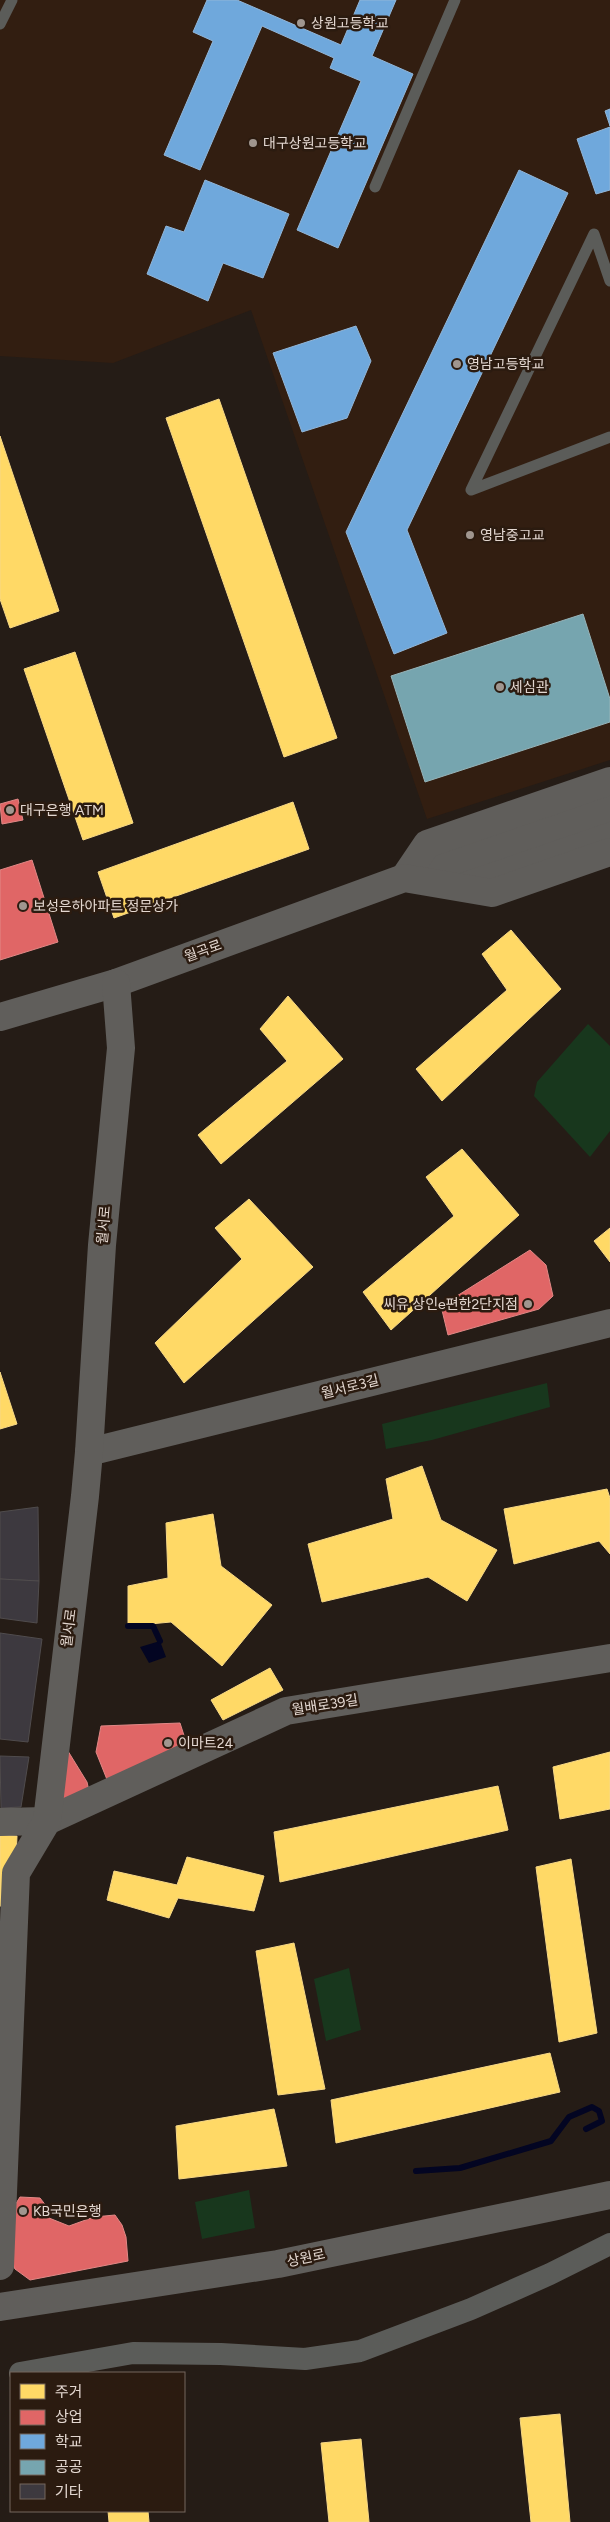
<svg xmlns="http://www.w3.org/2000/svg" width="610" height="2522" viewBox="0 0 610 2522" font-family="Figtree,'Noto Sans KR',sans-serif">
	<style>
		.built { fill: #321e11 }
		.green { fill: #18371d }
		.water { fill: #030522 }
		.homes { fill: #ffd966; stroke: #f7d886 }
		.shops { fill: #e06666; stroke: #e18886 }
		.schools { fill: #6fa8dc; stroke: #92b6d8 }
		.public { fill: #76a5af; stroke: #97b4b9 }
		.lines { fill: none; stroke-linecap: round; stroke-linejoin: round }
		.stream { stroke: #030522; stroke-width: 6 }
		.building { fill: #3d393f; stroke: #504c4d }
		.lane { stroke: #5b5c59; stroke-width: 11 }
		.street { stroke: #5b5c59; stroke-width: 22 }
		.secondary { stroke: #605e5b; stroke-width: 28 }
		.poi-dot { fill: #a0968f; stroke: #2b1b10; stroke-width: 2 }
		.labels { text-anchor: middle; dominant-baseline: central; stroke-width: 5; stroke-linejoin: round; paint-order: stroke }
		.poi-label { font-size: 14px; fill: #e3d7d0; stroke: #2b1b10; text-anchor: start }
		.street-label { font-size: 14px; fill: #e3d7d0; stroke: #2b1b10 }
	</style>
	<rect width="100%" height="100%" fill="#251c16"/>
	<path class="built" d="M0 0H610V760L427 819 251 310 113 363 0 356Z"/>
	<g class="green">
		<path d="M588 1024 610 1046V1131L590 1157 534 1096 537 1082Z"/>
		<path d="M547 1383 550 1407 432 1440 386 1449 382 1424Z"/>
		<path d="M349 1968 361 2030 326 2041 314 1979Z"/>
		<path d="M249 2190 255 2228 202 2239 195 2202Z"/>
	</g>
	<path class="water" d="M160 1641 166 1657 149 1663 140 1647Z"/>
	<g class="homes">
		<path d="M219 399 337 738 284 757 166 418Z"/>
		<path d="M0 436 59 611 10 628 0 599Z"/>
		<path d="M75 652 133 823 83 840 24 669Z"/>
		<path d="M293 802 309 849 114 918 98 872Z"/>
		<path d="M511 930 561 989 442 1101 416 1069 507 990 482 954Z"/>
		<path d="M288 996 343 1059 221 1164 198 1135 287 1061 260 1029Z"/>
		<path d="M462 1149 519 1215 391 1330 363 1292 454 1216 426 1177Z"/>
		<path d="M249 1199 313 1267 184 1383 155 1343 242 1259 215 1228Z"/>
		<path d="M610 1228V1262L594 1241Z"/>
		<path d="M0 1372 17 1424 0 1429Z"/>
		<path d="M422 1466 441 1520 497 1550 467 1601 428 1577 322 1602 308 1544 393 1519 386 1479Z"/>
		<path d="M607 1489 610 1498V1554L599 1541 514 1564 504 1509Z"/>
		<path d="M213 1514 221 1566 272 1605 222 1666 171 1622 128 1626V1586L168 1578 166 1523Z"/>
		<path d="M270 1668 283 1690 223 1720 211 1700Z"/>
		<path d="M610 1752V1809L560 1819 553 1767Z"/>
		<path d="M498 1786 508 1830 280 1882 274 1832Z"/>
		<path d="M0 1835 17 1836 14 1907 0 1906Z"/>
		<path d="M187 1857 264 1876 254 1911 178 1898 169 1918 107 1900 114 1871 177 1885Z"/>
		<path d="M571 1859 597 2033 559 2042 536 1867Z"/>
		<path d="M294 1943 325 2089 278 2095 256 1951Z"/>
		<path d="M550 2053 560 2092 336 2143 331 2100Z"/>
		<path d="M274 2109 287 2166 179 2179 176 2126Z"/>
		<path d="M560 2414 570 2522H531L520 2418Z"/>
		<path d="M361 2439 369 2522H329L321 2443Z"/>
		<path d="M108 2511H148L149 2522H109Z"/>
	</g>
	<g class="shops">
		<path d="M18 799 23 820 2 824 0 804Z"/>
		<path d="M32 860 58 942 0 960V870Z"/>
		<path d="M530 1250 546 1265 553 1296 539 1309 448 1335 441 1306Z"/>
		<path d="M180 1723 188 1748 108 1782 96 1752 101 1726Z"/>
		<path d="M63 1743 87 1782 89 1791 60 1806Z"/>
		<path d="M20 2197 40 2198 47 2207 49 2218 69 2226 94 2217 115 2215 122 2225 126 2237 128 2261 30 2280 15 2269 12 2263 15 2205Z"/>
	</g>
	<g class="schools">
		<path d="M207 0H237L341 45 360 0H396L372 56 413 74 338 248 297 230 361 81 330 68 334 58 262 26 200 170 164 155 213 41 193 32Z"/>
		<path d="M610 109V126L605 111Z"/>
		<path d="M610 127V190L596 194 577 139Z"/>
		<path d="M519 170 568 193 407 530 447 633 394 654 346 532Z"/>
		<path d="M205 180 289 214 263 278 223 263 208 301 147 274 166 226 184 232Z"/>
		<path d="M356 326 371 361 347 418 302 432 273 353Z"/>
	</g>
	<path class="public" d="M583 614 610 699V722L425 782 391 676Z"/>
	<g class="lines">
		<g class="stream">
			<path d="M128 1626H153L160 1641"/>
			<path d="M416 2171 460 2168 551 2141 569 2117 592 2107 599 2111 602 2121 586 2129"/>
		</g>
	</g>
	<g class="building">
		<path d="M38 1507 39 1581 0 1579V1512Z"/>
		<path d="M0 1579 39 1581 37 1623 0 1618Z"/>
		<path d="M0 1633 42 1639 28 1742 0 1739Z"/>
		<path d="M0 1756 29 1757 21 1807 1 1808Z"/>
	</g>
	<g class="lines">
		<g class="lane">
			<path d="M0 24 12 0"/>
			<path d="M375 187 455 0"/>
			<path d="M610 281 594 234 471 490 610 437"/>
		</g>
		<path class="street" d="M20 2373 133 2353 221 2354 305 2359 360 2351 471 2309 550 2274 610 2244"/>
		<g class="secondary">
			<path d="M448 875 481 873 610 831"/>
			<path d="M406 877 610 807"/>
			<path d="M404 878 427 844 610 781"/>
			<path d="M0 1017 116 983 404 878 492 893 610 852"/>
			<path d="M89 1452 610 1323"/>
			<path d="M0 1822 47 1821 286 1711 610 1658"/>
			<path d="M0 2266 16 1873 47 1821 85 1496 89 1452 102 1245 121 1048 116 983"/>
			<path d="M0 2307 278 2264 610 2195"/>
		</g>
	</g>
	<g class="poi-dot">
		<circle cx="301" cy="23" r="5"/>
		<circle cx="253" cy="143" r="5"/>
		<circle cx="457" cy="364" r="5"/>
		<circle cx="470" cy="535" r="5"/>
		<circle cx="500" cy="687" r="5"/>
		<circle cx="10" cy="810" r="5"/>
		<circle cx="23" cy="906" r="5"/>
		<circle cx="528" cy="1304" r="5"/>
		<circle cx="168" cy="1743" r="5"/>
		<circle cx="23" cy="2211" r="5"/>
	</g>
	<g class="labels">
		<g class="poi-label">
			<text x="311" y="23">상원고등학교</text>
			<text x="263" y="143">대구상원고등학교</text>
			<text x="467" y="364">영남고등학교</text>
			<text x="480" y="535">영남중고교</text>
			<text x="510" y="687">세심관</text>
			<text x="20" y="810">대구은행 ATM</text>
			<text x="33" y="906">보성은하아파트 정문상가</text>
			<text x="518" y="1304" text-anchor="end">씨유 상인e편한2단지점</text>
			<text x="178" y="1743">이마트24</text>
			<text x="33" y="2211">KB국민은행</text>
		</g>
		<g class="street-label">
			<text transform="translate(203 951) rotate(-20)">월곡로</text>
			<text transform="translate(104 1225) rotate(-85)">월서로</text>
			<text transform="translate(350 1387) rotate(-14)">월서로3길</text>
			<text transform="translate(69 1628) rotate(-83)">월서로</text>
			<text transform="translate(325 1705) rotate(-9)">월배로39길</text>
			<text transform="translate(306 2258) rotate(-12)">상원로</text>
		</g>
	</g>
	<rect x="10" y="2372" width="175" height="140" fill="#2b1b10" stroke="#75665d"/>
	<rect x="20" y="2384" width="25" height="15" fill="#ffd966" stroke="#75665d"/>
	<text x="55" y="2397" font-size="15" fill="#e3d7d0">주거</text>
	<rect x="20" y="2410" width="25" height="15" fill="#e06666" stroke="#75665d"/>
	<text x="55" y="2422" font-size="15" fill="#e3d7d0">상업</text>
	<rect x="20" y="2434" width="25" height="15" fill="#6fa8dc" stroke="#75665d"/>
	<text x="55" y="2447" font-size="15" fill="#e3d7d0">학교</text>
	<rect x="20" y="2460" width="25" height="15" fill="#76a5af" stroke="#75665d"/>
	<text x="55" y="2472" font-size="15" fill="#e3d7d0">공공</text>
	<rect x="20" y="2484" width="25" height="15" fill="#3d393f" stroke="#75665d"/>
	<text x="55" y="2497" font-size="15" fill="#e3d7d0">기타</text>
</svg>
